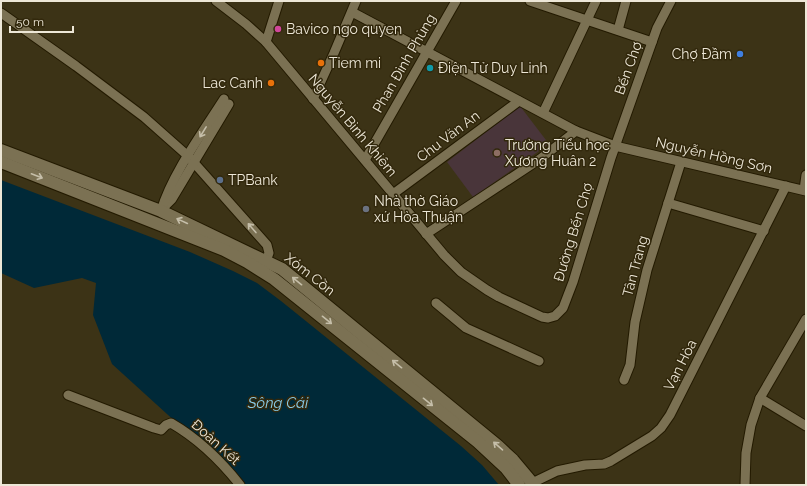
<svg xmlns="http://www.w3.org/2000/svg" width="807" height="486" viewBox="0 0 807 486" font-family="Raleway,sans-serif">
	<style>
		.education { fill: #49353a }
		.water { fill: #002938 }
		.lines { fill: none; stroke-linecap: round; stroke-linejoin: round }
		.minor-casing { stroke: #231a00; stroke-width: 11 }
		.tertiary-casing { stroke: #231a00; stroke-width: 14 }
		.minor { stroke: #7b7153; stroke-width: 9 }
		.tertiary { stroke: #7b7153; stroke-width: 12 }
		.oneway { stroke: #c5bea9 }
		.hotel-dot { fill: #d1479c; stroke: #32280c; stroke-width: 1.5 }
		.shop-dot { fill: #3f7fe0; stroke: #32280c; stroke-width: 1.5 }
		.food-dot { fill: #e8710a; stroke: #32280c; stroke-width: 1.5 }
		.culture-dot { fill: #0f9aa8; stroke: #32280c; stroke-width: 1.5 }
		.education-dot { fill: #8d6e63; stroke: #32280c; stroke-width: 1.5 }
		.service-dot { fill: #5c6f8a; stroke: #32280c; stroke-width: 1.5 }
		.worship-dot { fill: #6b7280; stroke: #32280c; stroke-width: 1.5 }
		.labels { text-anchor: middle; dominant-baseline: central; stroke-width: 3; stroke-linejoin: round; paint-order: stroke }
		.poi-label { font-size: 14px; fill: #ede7d7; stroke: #32280c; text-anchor: start }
		.street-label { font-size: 14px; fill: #ede7d7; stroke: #32280c }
		.water-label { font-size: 15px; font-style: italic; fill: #88cceb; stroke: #32280c }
	</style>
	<rect width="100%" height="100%" fill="#3c3316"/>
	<path class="education" d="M520 106 549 144 473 197 447 162Z"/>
	<path class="water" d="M1 180 190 252 233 271 257 283 281 301 461 446 482 465 499 485H245L112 364 93 315 96 283 82 278 34 288 1 273Z"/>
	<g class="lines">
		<g class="minor-casing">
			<g id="minor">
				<path d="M216 1 246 24 266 42 444 255 461 272 487 290 499 297 542 317 548 318 555 316 563 308 573 282 611 158 657 28 671 1"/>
				<path d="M530 1 652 42"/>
				<path d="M352 12 576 131 615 146 806 191"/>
				<path d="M1 13 76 66 144 117 188 156 267 245 269 253 266 261"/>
				<path d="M618 30 626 1"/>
				<path d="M266 42 279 1"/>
				<path d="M313 99 334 53 356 1"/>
				<path d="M543 113 596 1"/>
				<path d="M365 160 456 1"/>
				<path d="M804 190 806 175"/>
				<path d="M393 194 519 101"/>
				<path d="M668 203 764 231"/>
				<path d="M163 208 172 199 229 104"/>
				<path d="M161 211C172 174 203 132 224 99"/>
				<path d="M426 234 540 159 576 131"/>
				<path d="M436 303 466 328 539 361"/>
				<path d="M624 380 630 365 635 322 647 270 681 162"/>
				<path d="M68 395 154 428 161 430 166 425 171 423C197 438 221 461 240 485"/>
				<path d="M760 398 806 426"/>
				<path d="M532 483 557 471 585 465 604 464 611 461 652 436 661 428 670 415 786 186"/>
				<path d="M745 485 746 453 751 425 760 398 806 319"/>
			</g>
		</g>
		<g class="tertiary-casing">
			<g id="tertiary">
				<path d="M1 150 161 211 282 269 498 446 513 460 534 485"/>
				<path d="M1 162 224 250 247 262 274 279 478 442 506 468 519 485"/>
			</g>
		</g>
		<use href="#minor" class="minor"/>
		<use href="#tertiary" class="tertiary"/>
	</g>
	<defs><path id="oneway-shaft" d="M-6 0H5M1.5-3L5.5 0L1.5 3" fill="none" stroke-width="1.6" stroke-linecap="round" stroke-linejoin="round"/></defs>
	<g class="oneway">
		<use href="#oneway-shaft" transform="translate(203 132) rotate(122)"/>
		<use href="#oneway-shaft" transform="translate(37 176) rotate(21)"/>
		<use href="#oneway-shaft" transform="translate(182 221) rotate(-155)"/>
		<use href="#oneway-shaft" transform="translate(252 228) rotate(-131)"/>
		<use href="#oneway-shaft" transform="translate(297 281) rotate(-141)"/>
		<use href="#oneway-shaft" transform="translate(327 320) rotate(39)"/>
		<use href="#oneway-shaft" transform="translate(397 364) rotate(-141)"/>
		<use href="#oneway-shaft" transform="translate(428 402) rotate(39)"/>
		<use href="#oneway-shaft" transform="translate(498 446) rotate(-139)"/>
	</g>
	<circle class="hotel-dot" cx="278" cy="29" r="4"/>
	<circle class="shop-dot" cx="740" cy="54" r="4"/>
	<g class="food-dot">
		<circle cx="321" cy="63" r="4"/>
		<circle cx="271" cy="83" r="4"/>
	</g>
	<circle class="culture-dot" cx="430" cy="68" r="4"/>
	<circle class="education-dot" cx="497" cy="153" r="4"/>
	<circle class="service-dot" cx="220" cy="180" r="4"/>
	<circle class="worship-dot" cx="366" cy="209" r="4"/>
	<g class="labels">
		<g class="poi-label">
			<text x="286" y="29">Bavico ngo quyen</text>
			<text x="732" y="54" text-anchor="end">Chợ Đầm</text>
			<text x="329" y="63">Tiem mi</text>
			<text x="438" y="68">Điện Tử Duy Linh</text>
			<text x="263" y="83" text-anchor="end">Lac Canh</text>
			<text x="505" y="145">Trường Tiểu học<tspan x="505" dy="16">Xương Huân 2</tspan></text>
			<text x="228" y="180">TPBank</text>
			<text x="374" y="201">Nhà thờ Giáo<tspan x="374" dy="16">xứ Hòa Thuận</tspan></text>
		</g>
		<g class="street-label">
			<text transform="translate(404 63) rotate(-60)">Phan Đình Phùng</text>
			<text transform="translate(628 68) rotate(-70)">Bến Chợ</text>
			<text transform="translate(353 125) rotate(50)">Nguyễn Bình Khiêm</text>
			<text transform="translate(448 136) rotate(-37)">Chu Văn An</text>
			<text transform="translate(714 155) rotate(13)">Nguyễn Hồng Sơn</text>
			<text transform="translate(573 232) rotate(-73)">Đường Bến Chợ</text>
			<text transform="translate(635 266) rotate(-75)">Tân Trang</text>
			<text transform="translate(310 274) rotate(38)">Xóm Cồn</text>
			<text transform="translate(680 365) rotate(-63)">Vạn Hòa</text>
			<text transform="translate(216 442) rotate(42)">Đoàn Kết</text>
		</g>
		<g class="water-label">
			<text x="278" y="403">Sông Cái</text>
		</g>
	</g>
	<rect width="807" height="486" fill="none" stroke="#ede7d7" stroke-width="4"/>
	<path d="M10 26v6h63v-6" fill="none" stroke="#ede7d7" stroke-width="2"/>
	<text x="16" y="26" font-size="12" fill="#ede7d7" stroke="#32280c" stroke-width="3" paint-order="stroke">50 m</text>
</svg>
